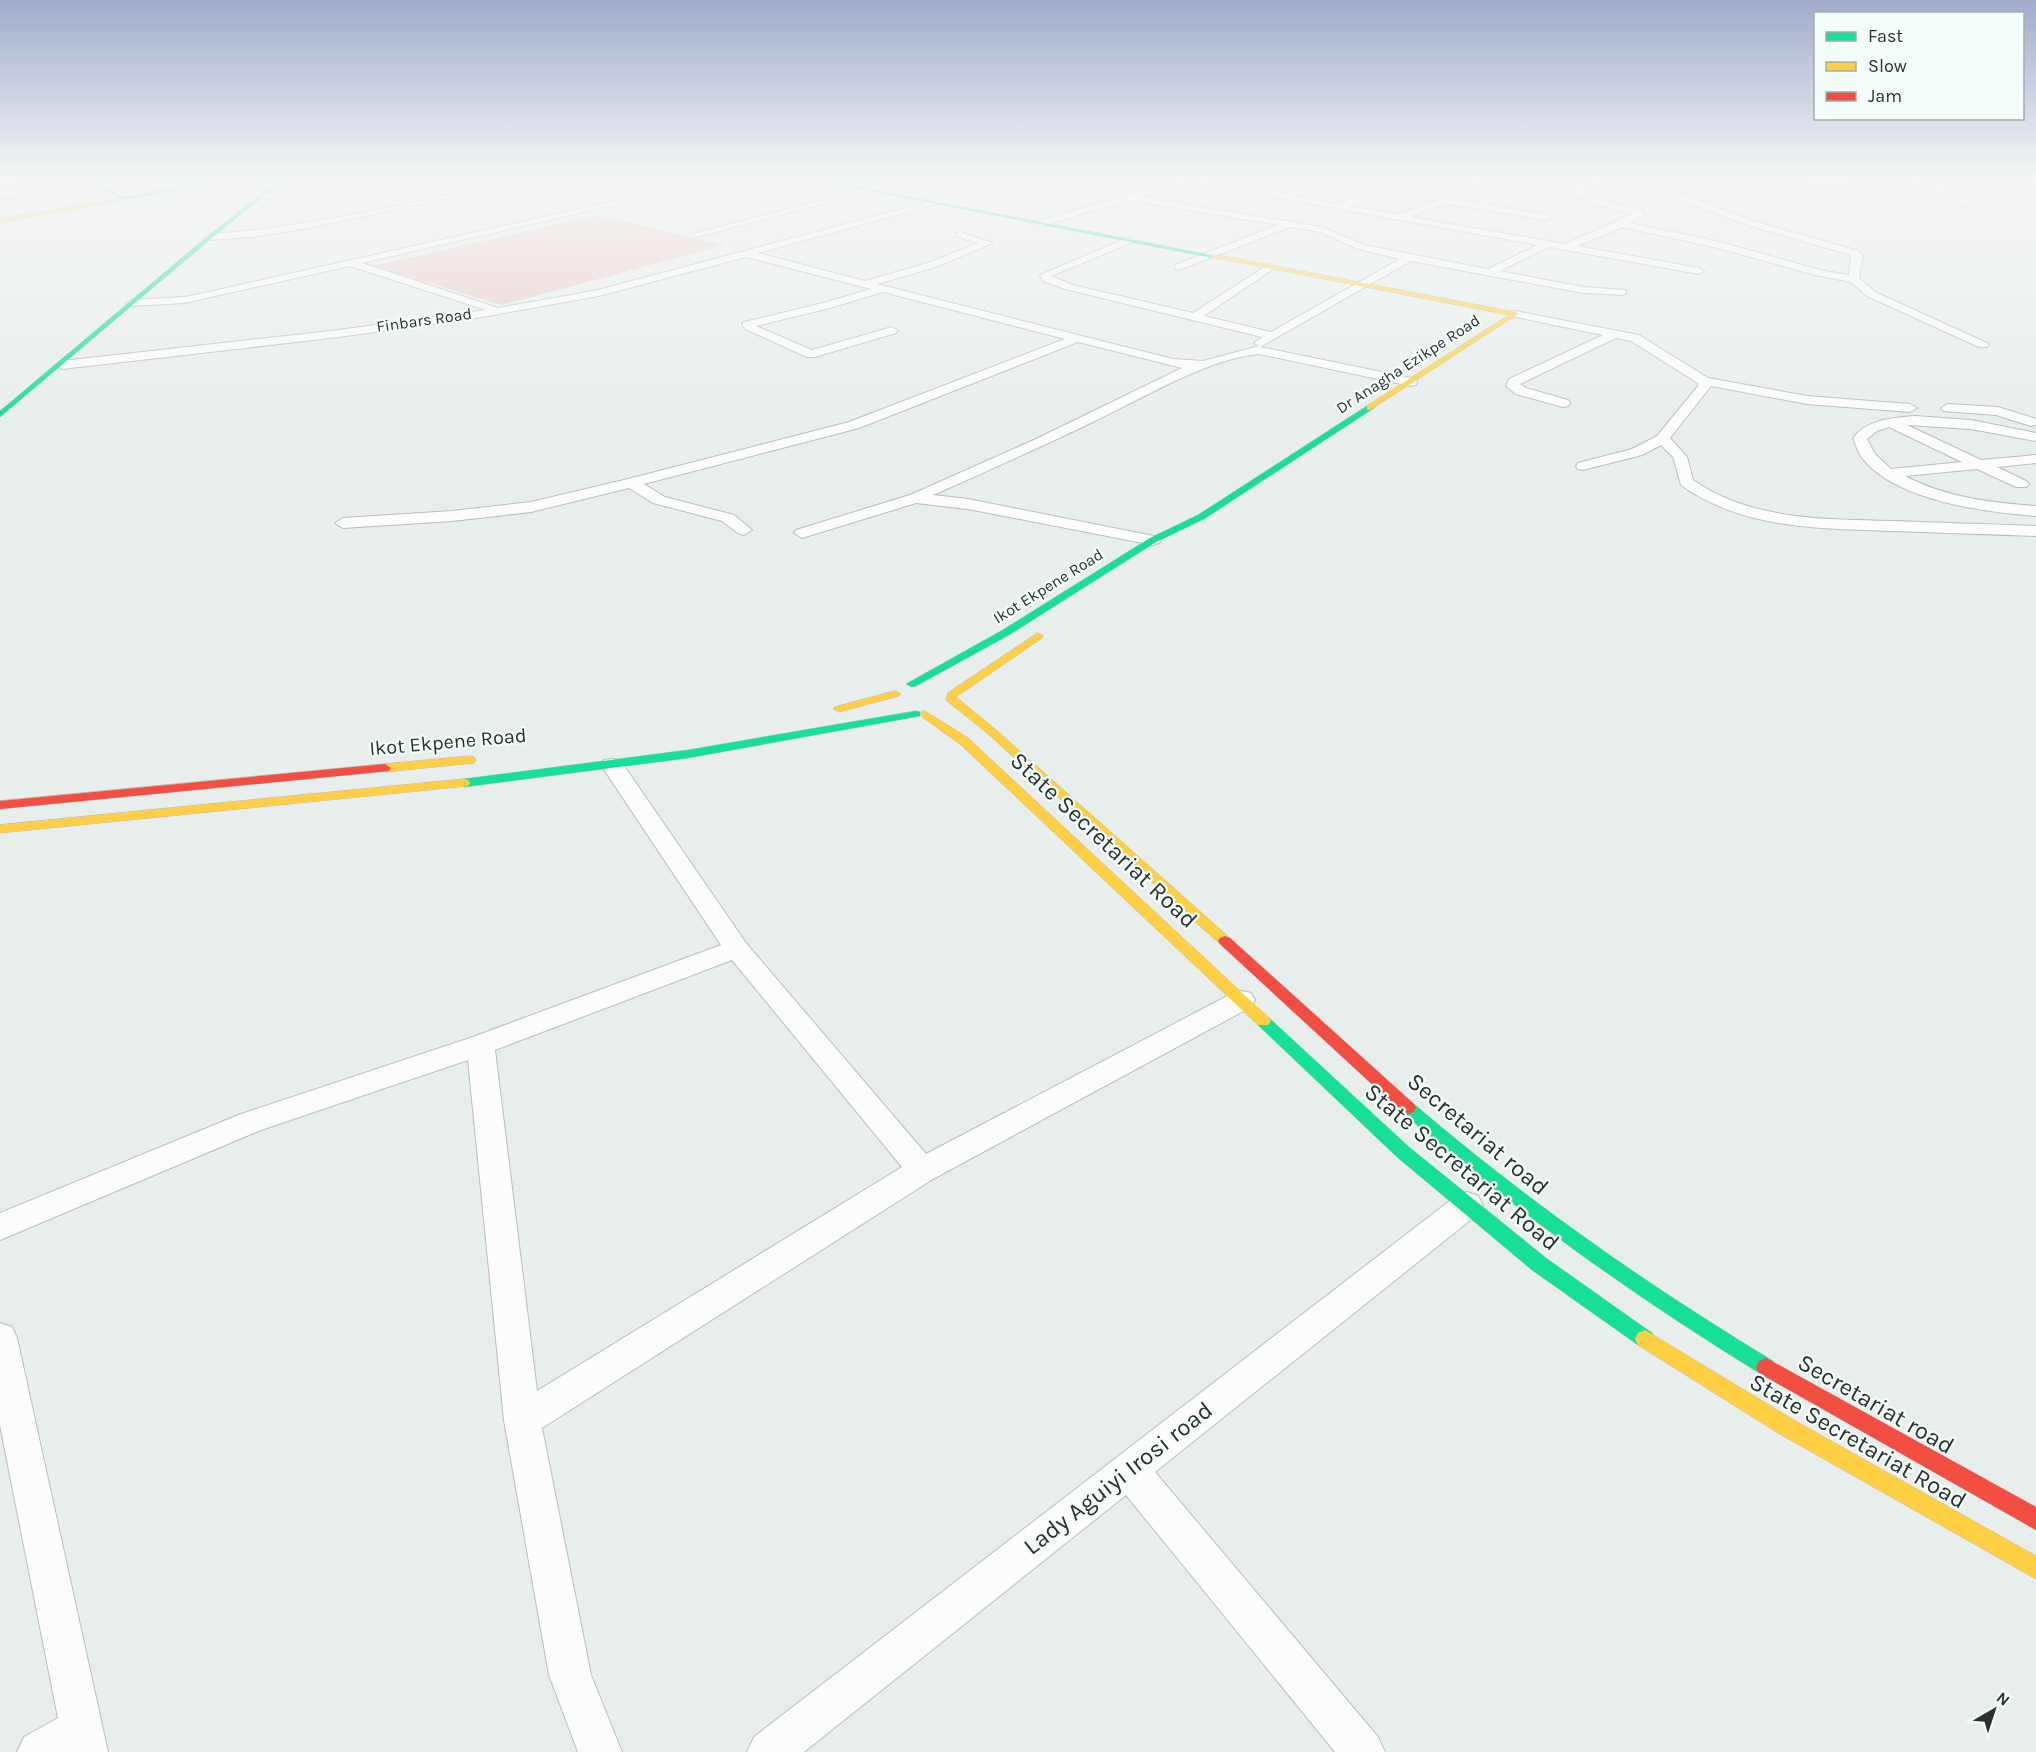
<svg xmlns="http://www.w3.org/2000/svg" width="2036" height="1752" viewBox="0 0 2036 1752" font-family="Karla,sans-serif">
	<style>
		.green { fill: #ecc9ca }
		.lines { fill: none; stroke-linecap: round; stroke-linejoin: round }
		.street-casing { stroke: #b9bebc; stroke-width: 2 }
		.fast-casing { stroke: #b9bebc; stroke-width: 1 }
		.slow-casing { stroke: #b9bebc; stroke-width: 1 }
		.jam-casing { stroke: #b9bebc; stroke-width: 1 }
		.street { fill: #fcfcfc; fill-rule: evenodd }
		.fast { fill: #16e098; fill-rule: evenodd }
		.slow { fill: #ffcf43; fill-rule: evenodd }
		.jam { fill: #f24e42; fill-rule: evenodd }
		.rail { stroke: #bcbdbc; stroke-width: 1.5 }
		.labels { text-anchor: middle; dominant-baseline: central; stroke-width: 4.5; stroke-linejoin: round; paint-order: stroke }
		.far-street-label { font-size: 16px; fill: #2c302f; stroke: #f3fefb }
		.street-label { font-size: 20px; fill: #2c302f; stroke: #f3fefb }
		.near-street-label { font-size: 24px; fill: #2c302f; stroke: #f3fefb }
	</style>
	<rect width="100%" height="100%" fill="#e8eeec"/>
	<path class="green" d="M597 215 725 245 501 305 374 266Z"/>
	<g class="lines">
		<g class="street-casing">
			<g id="street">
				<path d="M22 179H44L0 187V181Z"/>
				<path d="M343 179H360L260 199 256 196Z"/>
				<path d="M523 179H538L303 229 252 237 210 240 205 237 210 234C315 227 420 200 523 179Z"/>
				<path d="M713 179H727L362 263 498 308 598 290 1015 179H1028L758 253 865 281 928 263 978 243 957 237V233L960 232 993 243 936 267 877 284 1173 359 1203 361 1259 346 1254 343 1262 337 1065 289 1043 281 1040 275 1127 238H1133V242L1051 276 1073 285 1193 313 1269 264 1273 265V269L1204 316 1271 332 1400 259 1358 249 1320 232 1290 227 1179 270 1175 269V265L1278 225 1128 200 1042 226 1039 225V221L1182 179H1198L1286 194 1331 179H1343L1296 196 1338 204 1415 179H1427L1349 206 1399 214 1443 198 1478 203 1501 190 1578 188 1594 179H1603L1584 192 1599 199 1644 211V215L1630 223 1720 242 1820 270 1849 275 1851 255 1747 225 1662 193 1651 184V179H1659V183L1668 189 1753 221 1859 251 1863 256 1859 278 1875 292 1989 344 1987 347H1979L1867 296 1851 282 1815 275 1718 248 1623 227 1577 246 1699 268 1704 271 1699 274 1549 247 1500 271 1583 287 1626 290V294L1622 295 1583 293 1411 261 1260 347 1411 378 1416 379 1417 382 1416 385 1411 386 1259 354C1207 359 1143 398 1095 421 1041 447 987 471 933 495L968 499 1159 537 1161 540 1159 543 1153 545 968 509 916 503 802 538 794 533 796 530 910 495 1036 439 1182 368 1078 342 859 428 644 484 665 497 734 515 752 530 744 535 738 533 722 521 653 503 629 488 531 512 452 521 343 528 335 523 343 518 452 511 531 502 628 479 849 422 1065 339 883 292 830 308 756 326 812 350 892 327 898 331 896 333 815 357H807L745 329 742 324 744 322 823 303 871 289 746 257 599 296 465 320 331 338 62 369 56 365 62 361 331 331 486 310 350 266 184 303 132 306 126 303 132 300 184 297 204 293ZM1189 182 1538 245 1488 269 1364 245 1322 227 1140 197ZM1575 194 1593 203 1633 214 1565 244 1411 217 1444 204H1450L1547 220 1552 217 1550 215 1488 205 1503 196Z"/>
				<path d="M903 179H916L697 237 692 234Z"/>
				<path d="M1466 179H1476L1490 186 1483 188Z"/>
				<path d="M1779 179H1872L1839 185 1783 182Z"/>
				<path d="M1896 179C1919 177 1954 187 1970 204L1963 206 1949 195Z"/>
				<path d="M1515 311 1639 335 1708 378 1807 396 1910 404 1917 408 1910 412 1807 404 1711 386 1670 438 1687 457 1693 480C1753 521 1824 519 1893 521 1941 523 1988 524 2036 526V536C1988 534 1941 533 1893 531 1819 528 1744 530 1681 485L1673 457 1661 445 1642 455 1583 470 1578 469 1576 466 1578 463 1632 449 1657 436 1698 386V383L1631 341 1616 338 1520 384 1526 388 1568 400 1570 403 1568 406 1563 407 1516 394 1506 386 1509 379 1603 335 1511 316V312Z"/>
				<path d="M1948 404 1998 407 2036 419V425L2031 426 1996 415 1943 411 1941 408Z"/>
				<path d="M1915 416 1971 420 2036 433V441L1971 429 1907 425 1981 460 2036 455V463L1997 467 2026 481 2029 484 2026 487H2016L1977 469 1905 476C1944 497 1992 503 2036 506V516C1985 512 1897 501 1863 459 1858 453 1856 445 1853 438 1868 419 1892 418 1915 416ZM1889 427 1962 462 1891 469 1875 454 1867 439 1877 431Z"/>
				<path d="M612 759 620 760 746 943 926 1154 1233 993 1242 991 1251 993 1255 1000 1251 1007 933 1179 542 1428 591 1675 622 1752H578L549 1675 504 1420 468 1060 261 1130 0 1240V1213L241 1114 470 1038 721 945 601 765 604 760ZM732 960 902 1167 537 1391 495 1050Z"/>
				<path d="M1467 1192 1478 1196 1483 1205 1478 1214 1155 1472 1378 1737 1385 1752H1335L1126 1495 804 1752H747L754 1737 1456 1196Z"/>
				<path d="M0 1323 12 1327 17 1338 108 1752H17L24 1737 58 1718 0 1425Z"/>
			</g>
		</g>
		<g class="fast-casing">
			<g id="fast">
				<path d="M80 179H85L125 197 233 179 124 200Z"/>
				<path d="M280 179H285L213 237 0 417V411L209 235Z"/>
				<path d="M810 179H818L1216 256 1213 258Z"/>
				<path d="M1367 406 1374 408 1204 519 1156 542 1009 635 916 686 912 687 906 684 1001 631 1150 538 1198 515Z"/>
				<path d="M916 711 920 712V716L688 758 464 787 458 783 464 779 688 750Z"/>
				<path d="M1263 1016 1268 1017 1409 1147 1546 1258 1652 1333 1655 1339 1652 1345 1645 1348 1638 1345 1532 1270 1397 1157 1258 1025 1255 1021 1258 1017Z"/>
				<path d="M1408 1102 1414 1104C1526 1200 1646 1284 1773 1361L1776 1367 1773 1373 1766 1376 1759 1373C1633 1295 1514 1211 1402 1112L1400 1108 1402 1104Z"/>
			</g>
		</g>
		<g class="slow-casing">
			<g id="slow">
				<path d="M170 187 172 189 133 193 105 191Z"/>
				<path d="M126 198 124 200 0 223V219Z"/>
				<path d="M1213 254 1515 312 1518 314 1370 410H1367V406L1509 315 1211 257Z"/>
				<path d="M1038 633 1043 636 1042 638 956 697 995 729 1230 938 1232 941 1230 944H1220L987 733 946 700 948 693Z"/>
				<path d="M895 691 901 694 899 696 839 712 833 709 835 707Z"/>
				<path d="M925 711 968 738 1268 1017 1271 1021 1268 1025H1258L960 744 921 716V712Z"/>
				<path d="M470 756 474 757 476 760 474 763 385 772 379 768 385 764Z"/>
				<path d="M464 779 468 780 470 783 468 786 0 833V825Z"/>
				<path d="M1645 1330 1792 1419 2036 1556V1579L1778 1433 1638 1345 1635 1339 1638 1333Z"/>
			</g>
		</g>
		<g class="jam-casing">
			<g id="jam">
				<path d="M385 764 391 768 389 771 0 809V801Z"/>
				<path d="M1225 936 1230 938 1414 1104 1416 1108 1414 1112 1408 1114 1402 1112 1220 944 1218 941 1220 938Z"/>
				<path d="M1766 1358 2036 1507V1530L1759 1373 1756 1367 1759 1361Z"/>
			</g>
		</g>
		<use href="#street" class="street"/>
		<use href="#fast" class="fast"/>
		<use href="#slow" class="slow"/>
		<use href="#jam" class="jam"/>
		<path class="rail" d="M0 200 121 179"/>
	</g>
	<linearGradient id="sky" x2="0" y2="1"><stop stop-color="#a1abcb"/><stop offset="0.42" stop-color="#f5f7f6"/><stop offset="1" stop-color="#f5f7f6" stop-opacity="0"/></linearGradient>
	<rect width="2036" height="424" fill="url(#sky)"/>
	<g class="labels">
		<g class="far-street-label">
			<text transform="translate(424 320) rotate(-8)">Finbars Road</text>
			<text transform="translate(1408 364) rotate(-33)">Dr Anagha Ezikpe Road</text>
			<text transform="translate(1048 586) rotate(-32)">Ikot Ekpene Road</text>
		</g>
		<g class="street-label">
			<text transform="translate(448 742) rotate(-5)">Ikot Ekpene Road</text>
		</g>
		<g class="near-street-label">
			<text transform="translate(1104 840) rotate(43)">State Secretariat Road</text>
			<text transform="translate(1478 1134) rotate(40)">Secretariat road</text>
			<text transform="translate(1462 1167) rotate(40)">State Secretariat Road</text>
			<text transform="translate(1876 1404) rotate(30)">Secretariat road</text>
			<text transform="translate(1858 1441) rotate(30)">State Secretariat Road</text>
			<text transform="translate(1118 1478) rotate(-38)">Lady Aguiyi Irosi road</text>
		</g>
	</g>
	<rect x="1814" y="12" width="210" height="108" fill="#f3fefb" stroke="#a3aca9" stroke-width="1.5"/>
	<rect x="1826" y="32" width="30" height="9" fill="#16e098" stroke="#a3aca9" stroke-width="1.5"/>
	<text x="1868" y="42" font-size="18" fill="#2c302f">Fast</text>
	<rect x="1826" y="62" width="30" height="9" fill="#ffcf43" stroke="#a3aca9" stroke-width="1.5"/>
	<text x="1868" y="72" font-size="18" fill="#2c302f">Slow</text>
	<rect x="1826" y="92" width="30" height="9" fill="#f24e42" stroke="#a3aca9" stroke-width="1.5"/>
	<text x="1868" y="102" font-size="18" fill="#2c302f">Jam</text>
	<g transform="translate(1994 1710) rotate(39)" stroke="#f3fefb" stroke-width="4.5" paint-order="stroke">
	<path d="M0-4.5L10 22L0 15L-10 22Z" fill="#2c302f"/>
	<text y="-9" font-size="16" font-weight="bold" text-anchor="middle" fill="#2c302f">N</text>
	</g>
</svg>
